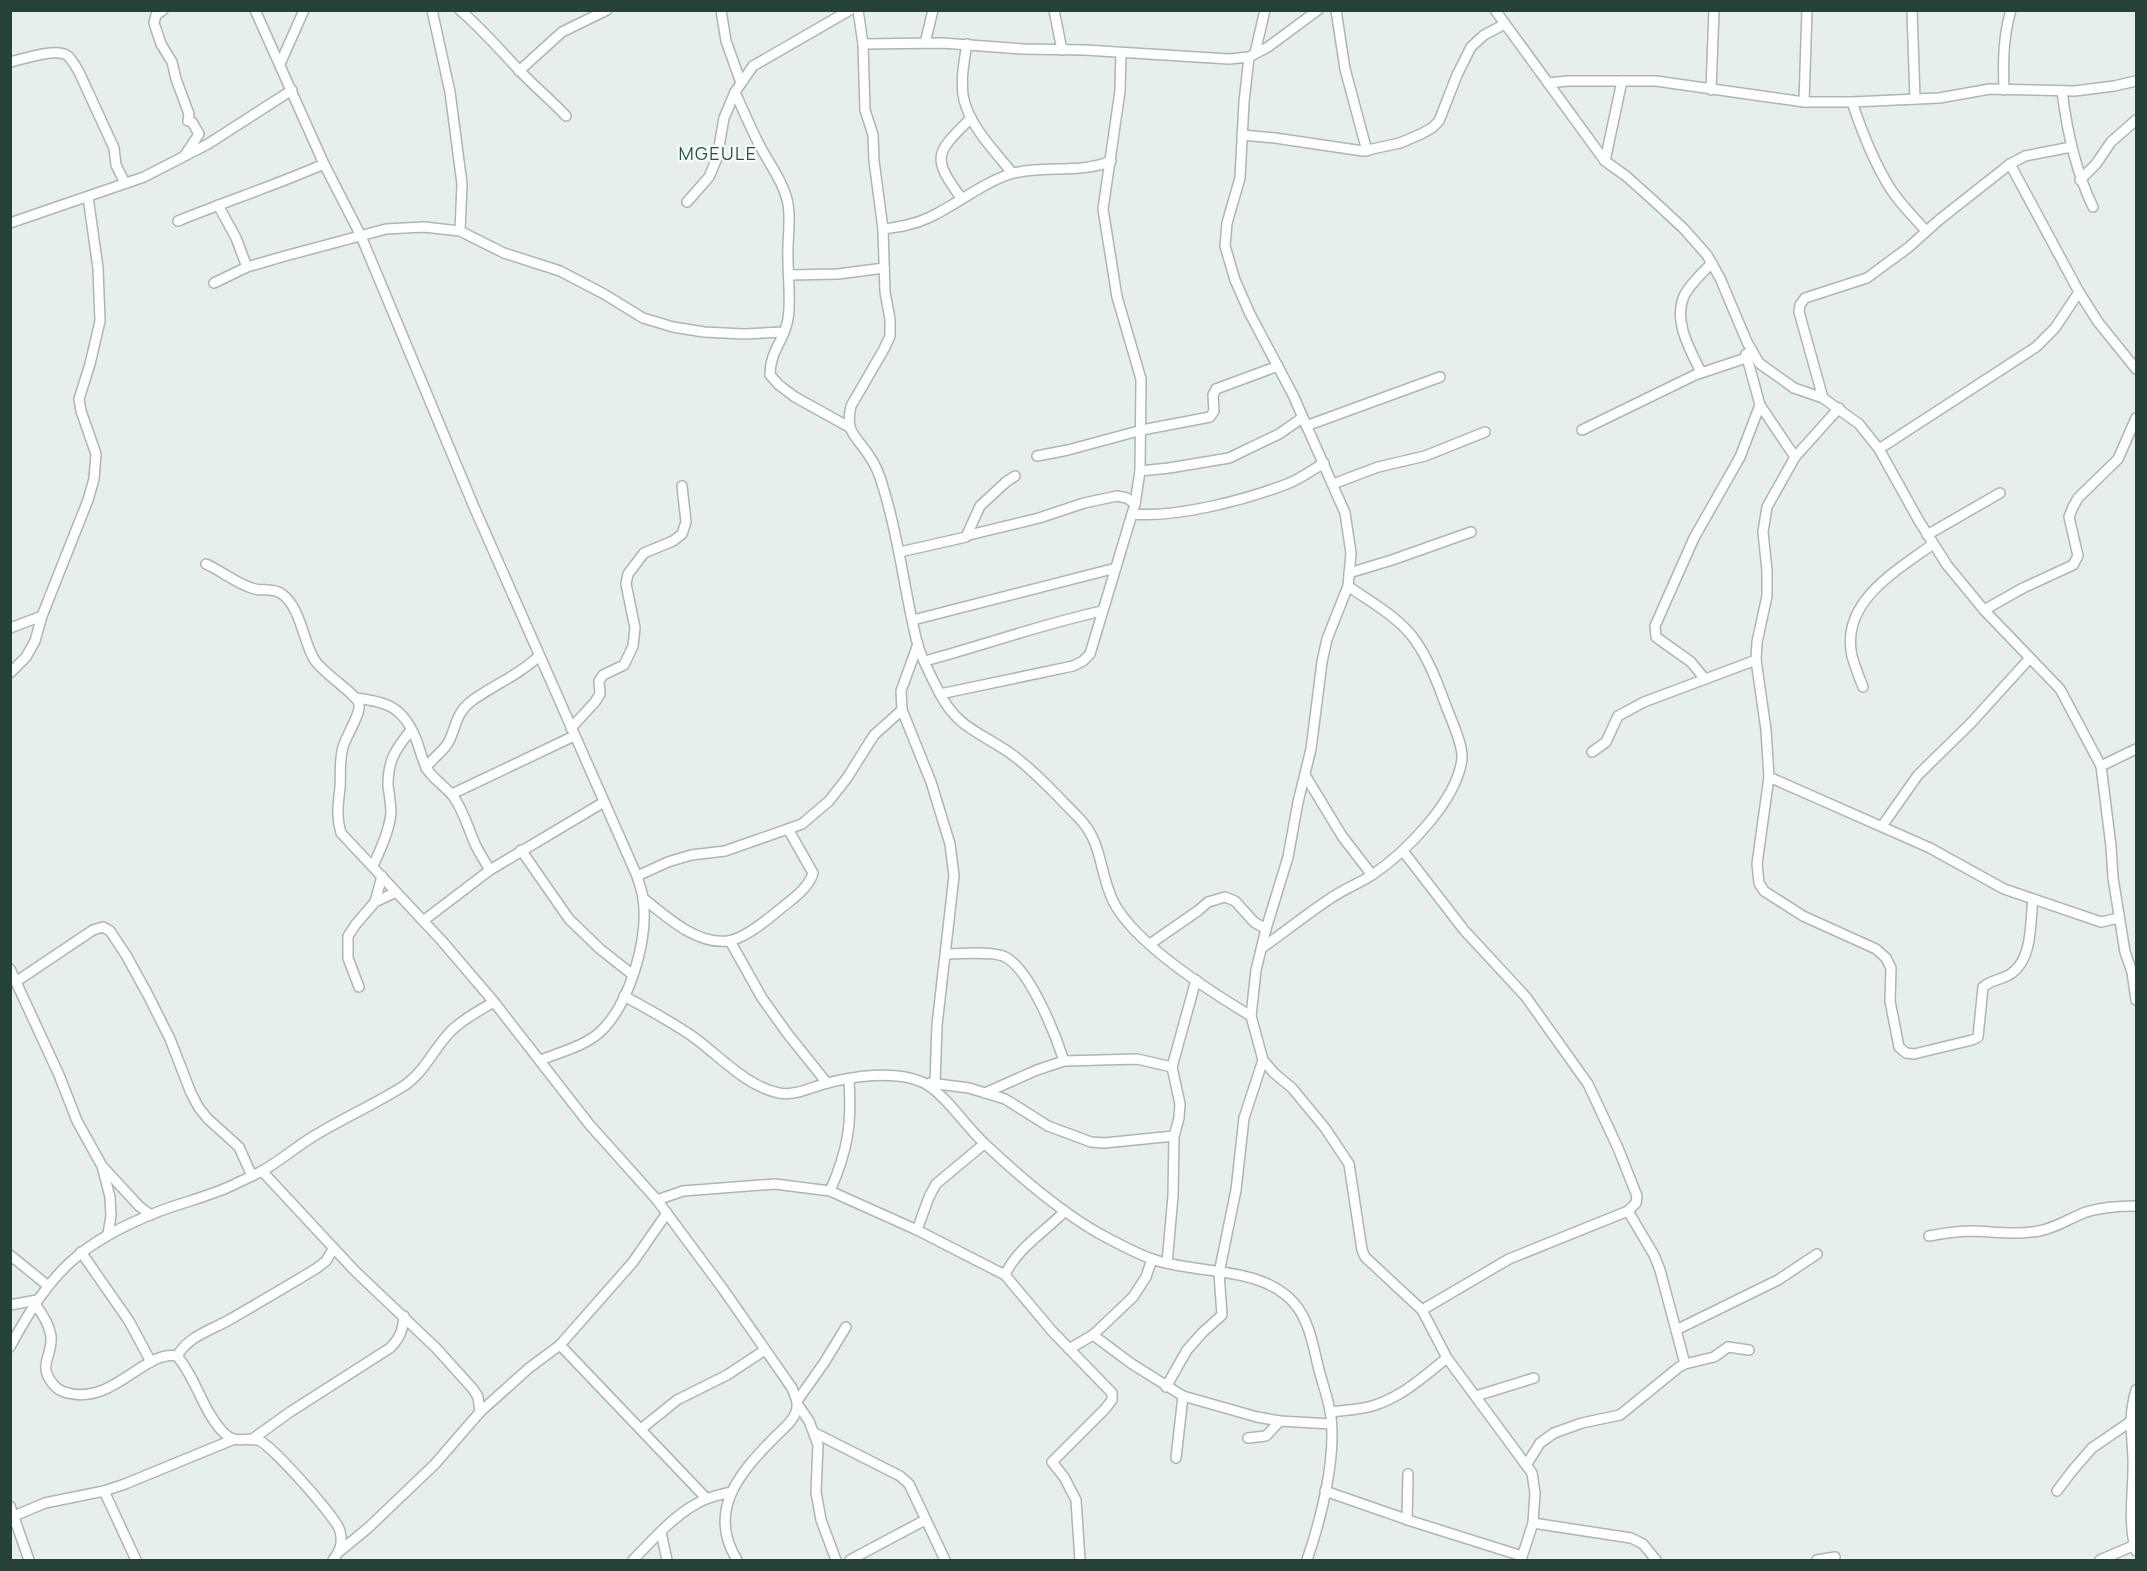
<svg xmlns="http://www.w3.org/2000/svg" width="2147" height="1571" viewBox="0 0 2147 1571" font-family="Manrope,sans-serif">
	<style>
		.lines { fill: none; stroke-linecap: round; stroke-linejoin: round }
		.minor-casing { stroke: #a8b8b2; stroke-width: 12 }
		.minor { stroke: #fff; stroke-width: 9 }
		.labels { text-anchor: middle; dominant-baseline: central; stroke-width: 4.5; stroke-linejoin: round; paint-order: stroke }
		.quarter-label { font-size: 18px; letter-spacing: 1.5px; fill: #1f5548; stroke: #f7fbf9 }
	</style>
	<rect width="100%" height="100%" fill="#e6efeb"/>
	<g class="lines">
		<g class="minor-casing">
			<g id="minor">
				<path d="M163 10 156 15 154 23 161 44 172 62 176 79 189 114 188 121 192 122 199 134 185 155"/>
				<path d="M255 10 324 164 361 236 474 507 637 876C639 883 642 891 643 898 649 938 630 1004 600 1032 585 1046 560 1052 541 1060"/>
				<path d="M432 10 450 92 462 184 460 231"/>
				<path d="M460 10C482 29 500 50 519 70 534 86 551 100 566 116"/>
				<path d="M721 10 726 41 741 83"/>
				<path d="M858 10 863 44 865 110 873 135 874 161 883 229 885 292 890 319V336L884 349 851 406C845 432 855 435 868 454 875 464 880 475 883 487 899 537 904 590 917 642 921 658 931 676 939 692 957 728 980 732 1010 753 1035 771 1057 796 1079 818 1103 843 1099 872 1113 901 1134 943 1211 992 1251 1016"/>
				<path d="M1054 10 1062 50"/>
				<path d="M1336 10 1345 69 1367 151"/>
				<path d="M1495 10 1605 161 1626 176 1655 202 1684 229 1707 255 1720 278 1747 342 1759 363 1794 388 1823 398 1859 424 1879 449 1919 521 1947 565 1984 610 2060 689 2101 766 2111 846 2113 878 2125 952 2132 972 2136 1000"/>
				<path d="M1912 10 1915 99"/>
				<path d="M925 43 933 10"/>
				<path d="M863 44 942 43 1023 49 1085 50 1229 59 1249 57 1268 47 1318 10"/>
				<path d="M967 44C964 61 960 83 964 100 971 128 995 151 1012 173"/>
				<path d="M1255 53 1265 10"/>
				<path d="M1249 57 1244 102 1240 178 1227 223 1225 246 1235 280 1250 314 1293 395 1345 513 1351 553 1348 586 1327 639 1322 662 1311 749 1298 802 1288 857 1266 929 1256 970 1251 1016 1263 1060 1274 1073 1292 1088 1325 1128 1349 1164 1362 1250 1365 1257 1422 1310 1447 1358 1532 1473 1535 1493 1533 1523 1521 1560"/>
				<path d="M10 62C25 59 56 47 68 56 73 61 76 67 79 72L114 148 116 165 125 183"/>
				<path d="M280 64 304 10"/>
				<path d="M519 71 562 32 607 10"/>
				<path d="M1548 83 1568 81H1656L1804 102H1852L1939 98 1990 89 2075 91 2114 86 2136 81"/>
				<path d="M1711 90 1714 10"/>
				<path d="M2004 90C2003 62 2003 37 2011 10"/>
				<path d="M2062 91C2067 132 2075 170 2093 207"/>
				<path d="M735 92C743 110 751 129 760 146 770 165 784 183 788 204 791 223 787 241 788 259 788 279 791 300 788 319 784 342 770 350 770 375L779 385 795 397 849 427"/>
				<path d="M1804 102 1807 10"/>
				<path d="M1852 102C1862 132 1873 161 1890 188 1900 204 1914 217 1926 231"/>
				<path d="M1242 135 1275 138 1363 151 1400 143 1421 134 1432 128 1439 121 1457 75 1471 47 1484 35 1505 24"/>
				<path d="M1605 161 1622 81"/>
				<path d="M2010 164 2079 292 2098 322 2136 369"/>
				<path d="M2080 180 2096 164 2111 142 2136 120"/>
				<path d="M962 199C930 156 936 153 971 118"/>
				<path d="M687 202 709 177 717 158 724 118 735 92 753 66 850 10"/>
				<path d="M218 205 236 238 247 267"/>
				<path d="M178 221C227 201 276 185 324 164"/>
				<path d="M10 223 144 177 208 144 292 90"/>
				<path d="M883 229C899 227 913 225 928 218 955 206 986 180 1014 173 1046 165 1080 174 1111 161"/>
				<path d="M789 275 838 274 884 268"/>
				<path d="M214 283 247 267 285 256 386 229 424 227 460 231 504 253 560 271 604 294 643 318 673 327 704 332 744 334 784 332"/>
				<path d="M1746 354 1760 405 1795 457"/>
				<path d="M1701 372C1690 350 1673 321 1684 296 1690 284 1702 273 1712 263"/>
				<path d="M1823 398 1799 312 1800 305 1805 298 1867 278 1909 247 1939 220 2010 164 2025 156 2071 147"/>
				<path d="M1839 408 1795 457 1767 507 1763 532 1767 571V596L1757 642 1756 660 1766 730 1769 777 1757 864 1759 883 1764 891 1803 916 1876 949 1886 958 1891 968 1890 1001 1899 1047 1906 1053 1914 1054 1972 1040 1978 1037 1983 987C1992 979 2003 980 2012 973 2033 958 2030 922 2033 899"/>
				<path d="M1306 426 1440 377"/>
				<path d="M1582 430 1695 375 1746 358"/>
				<path d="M1879 449 2036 347 2055 328 2079 292"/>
				<path d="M1037 456 1068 450 1142 430 1210 417 1214 411 1213 395 1216 389 1278 366"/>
				<path d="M1140 471 1169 468 1229 458 1279 434 1302 418"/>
				<path d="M1333 484 1378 467 1425 456 1485 432"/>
				<path d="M1132 514C1177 518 1245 500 1287 484 1300 479 1312 470 1324 463"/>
				<path d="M969 535 1039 518 1084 503 1117 496 1127 498 1135 504"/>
				<path d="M1927 535 2000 493"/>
				<path d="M900 552 966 537 980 506 1006 482 1015 476"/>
				<path d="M206 564C222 571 238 585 255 589 264 591 273 588 282 594 301 608 303 641 314 659 322 673 357 694 359 704 361 714 346 736 343 747 339 761 341 774 340 788 338 805 336 817 341 833L442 941 494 1002 589 1124 657 1200 723 1289 792 1388C794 1394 798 1401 797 1406 797 1418 784 1428 776 1436 741 1471 706 1510 737 1560"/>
				<path d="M1349 573 1392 560 1471 532"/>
				<path d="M1984 610 2023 588 2073 565 2078 556 2069 517 2073 507 2078 498 2118 459 2136 418"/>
				<path d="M913 620 1116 568"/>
				<path d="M10 628 42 616"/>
				<path d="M918 644 901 691 902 710 931 782 950 844 954 876 937 1025 935 1083"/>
				<path d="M925 661C985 645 1042 624 1102 611"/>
				<path d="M10 673 26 657 35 641 42 616 88 500 94 479 96 454 81 411 79 399 90 364 100 321 98 268 88 197"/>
				<path d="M1705 679 1691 662 1656 637 1655 626 1694 538 1740 457 1760 405"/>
				<path d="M1863 687C1859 677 1855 667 1852 656 1840 602 1896 571 1933 544"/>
				<path d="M940 694 1073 666 1083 661 1090 654 1135 504 1140 471 1141 379 1117 297 1103 209 1120 91 1121 53"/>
				<path d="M356 698C388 702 403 707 416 739 420 749 422 760 427 769 434 780 445 786 453 796 464 811 468 829 476 846 480 854 485 862 490 870"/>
				<path d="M571 728 595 702 600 694 599 681 603 675 624 665 633 646 635 628 626 584 628 574 644 553 673 541 682 534 686 522 682 486"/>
				<path d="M1592 752 1606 742 1618 716 1644 702 1756 660"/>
				<path d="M2101 766 2136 749"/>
				<path d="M426 768C432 758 442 753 448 743 456 729 455 715 469 703 492 685 517 677 539 656"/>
				<path d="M1305 775 1342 836 1372 875"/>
				<path d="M1769 777 1930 848 2004 889 2101 922 2119 918"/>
				<path d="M452 794 574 736"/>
				<path d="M1882 826 1918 775 1971 723 2030 658"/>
				<path d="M521 850 569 919 600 949 633 975"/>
				<path d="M1403 851 1464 930 1526 997 1588 1084 1618 1148 1637 1196 1636 1203 1628 1211 1509 1259 1422 1310"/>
				<path d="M373 866C380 850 389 832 391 813 391 804 389 794 388 785 388 759 396 749 411 730"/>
				<path d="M637 876 668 862 691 855 725 851 802 824 829 801 847 778 874 735 902 710"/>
				<path d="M643 898C666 916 696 945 728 941 744 939 767 920 779 910 791 900 809 888 813 873L788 829"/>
				<path d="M375 902 382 876"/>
				<path d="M423 921 490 870 604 802"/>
				<path d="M730 941 762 998 787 1033 827 1083"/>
				<path d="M1150 944 1199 910 1208 902 1225 897 1235 901 1254 922 1266 929"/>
				<path d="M1262 948C1284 932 1306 915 1328 900 1342 890 1358 884 1372 875 1405 853 1458 800 1462 758 1463 745 1451 719 1446 706 1438 684 1429 660 1415 640 1399 617 1370 602 1348 586"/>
				<path d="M947 954C962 954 989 951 1003 956 1029 966 1056 1036 1064 1061"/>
				<path d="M10 969 59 1075 77 1121 102 1166 110 1197 111 1216 108 1234"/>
				<path d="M17 981 93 930 103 927 110 931 126 955 148 995 170 1039 191 1093 199 1108 208 1119 239 1147 252 1176"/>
				<path d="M359 987 348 958V936L356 924 375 902 396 892"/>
				<path d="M624 996C648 1009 670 1021 692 1036 719 1055 745 1086 779 1093 794 1096 810 1088 824 1084 852 1076 895 1070 922 1082 943 1091 967 1128 985 1144 1020 1177 1059 1211 1100 1234 1117 1243 1135 1253 1152 1259 1196 1275 1261 1265 1294 1303 1309 1320 1313 1345 1318 1366 1322 1383 1329 1400 1331 1417 1336 1460 1321 1519 1307 1560"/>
				<path d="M930 1083 969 1088 1005 1099 1048 1126 1091 1142 1104 1143 1174 1136"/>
				<path d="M985 1093 1037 1070 1064 1061 1137 1059 1172 1067"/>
				<path d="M104 1168 139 1206 151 1215"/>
				<path d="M262 1171 355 1271 436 1348 473 1389 478 1397 480 1412"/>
				<path d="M830 1191C848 1150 852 1124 849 1080"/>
				<path d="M657 1200 683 1191 775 1184 830 1191 917 1230 1005 1275 1052 1331 1112 1393V1400L1105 1409 1052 1462 1064 1477 1076 1500 1080 1560"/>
				<path d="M1628 1211 1654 1255 1660 1270 1685 1364"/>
				<path d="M917 1230 929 1197 936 1184 984 1144"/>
				<path d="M1929 1236C1944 1233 1959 1231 1975 1231 1997 1232 2017 1235 2039 1231 2056 1228 2070 1218 2086 1212 2102 1207 2120 1206 2136 1206"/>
				<path d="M81 1252 129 1321 151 1362"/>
				<path d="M10 1255 47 1285"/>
				<path d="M1167 1263 1173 1196 1174 1136 1179 1118 1180 1104 1172 1067 1196 980"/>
				<path d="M1005 1275C1017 1248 1045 1232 1065 1211"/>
				<path d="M35 1304C42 1313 49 1324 51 1336 53 1356 37 1365 53 1384 57 1389 62 1392 68 1393 114 1405 145 1349 177 1356 196 1378 202 1409 222 1431 237 1447 244 1435 260 1441 272 1446 337 1518 340 1531 343 1543 340 1551 333 1560"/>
				<path d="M10 1305 37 1300"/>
				<path d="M1676 1330 1778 1280 1817 1254"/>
				<path d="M1093 1335 1132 1364 1183 1396 1257 1417 1280 1421 1331 1424"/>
				<path d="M560 1345 706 1498"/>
				<path d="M10 1347C50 1272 80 1242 160 1211 184 1202 210 1196 233 1185 243 1180 253 1176 262 1171 282 1160 299 1144 319 1133 346 1117 375 1104 402 1087 425 1073 434 1047 453 1029 465 1018 480 1010 494 1002"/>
				<path d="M1069 1349 1093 1335 1133 1297 1146 1277 1152 1259"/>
				<path d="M177 1356C189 1336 209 1331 229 1320 258 1303 288 1286 317 1268L326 1261 333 1249"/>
				<path d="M1166 1387 1187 1350 1202 1333 1222 1315 1219 1273 1236 1190 1244 1118 1263 1060"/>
				<path d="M2136 1390C2128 1418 2132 1431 2133 1459 2134 1490 2127 1521 2136 1551"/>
				<path d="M1476 1396 1534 1378"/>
				<path d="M797 1401 824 1363 846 1327"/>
				<path d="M798 1405 809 1421 818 1445 816 1492 821 1520 836 1560"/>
				<path d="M1330 1412C1344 1410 1359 1410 1372 1406 1402 1397 1423 1377 1447 1358"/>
				<path d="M641 1429 677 1400 727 1375 765 1350"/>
				<path d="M815 1433 900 1476 909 1484 945 1560"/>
				<path d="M1248 1438 1266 1436 1280 1421"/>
				<path d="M251 1440 290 1412 390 1348C400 1338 403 1330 404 1316"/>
				<path d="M1176 1458 1183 1396"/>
				<path d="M1527 1464 1540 1443 1554 1433 1582 1423 1620 1415 1679 1367 1685 1364 1714 1357 1728 1347 1749 1350"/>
				<path d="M104 1491 136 1560"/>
				<path d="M1325 1491 1414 1522 1522 1556"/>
				<path d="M2057 1491 2072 1471 2092 1448 2130 1422"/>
				<path d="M10 1506 29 1560"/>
				<path d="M14 1516 45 1503 104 1491 125 1484 232 1440"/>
				<path d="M1407 1520 1408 1474"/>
				<path d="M1533 1523 1631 1538 1643 1544 1656 1560"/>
				<path d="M661 1532 667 1560"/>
				<path d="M340 1551 368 1528 435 1464 480 1412 529 1368 560 1345 633 1262 667 1213"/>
				<path d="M633 1560C652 1541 672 1517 696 1504 707 1497 719 1495 731 1492"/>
				<path d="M850 1560 925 1520"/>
				<path d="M1817 1560 1835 1557"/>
				<path d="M2100 1560 2135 1545"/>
			</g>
		</g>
		<use href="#minor" class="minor"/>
	</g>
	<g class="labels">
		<g class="quarter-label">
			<text x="718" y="153">MGEULE</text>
		</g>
	</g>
	<rect width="2147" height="1571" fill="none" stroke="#24423a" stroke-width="24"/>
</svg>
